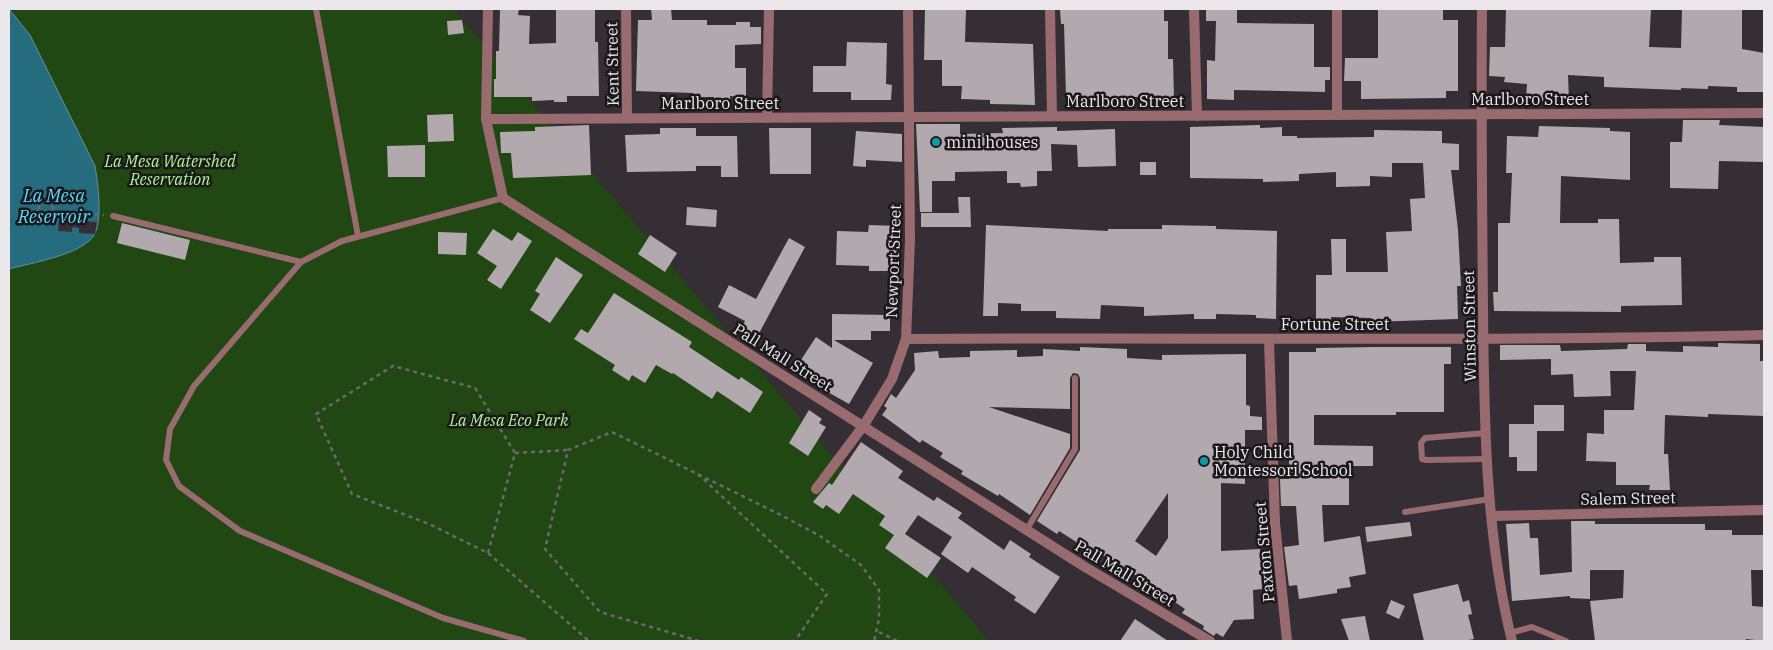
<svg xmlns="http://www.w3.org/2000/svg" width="1773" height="650" viewBox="0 0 1773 650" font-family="'IBM Plex Serif',serif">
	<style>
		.green { fill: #214712 }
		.water { fill: #266c7f; stroke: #61919f }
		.pier { fill: #352f35 }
		.building { fill: #b2a9ae; fill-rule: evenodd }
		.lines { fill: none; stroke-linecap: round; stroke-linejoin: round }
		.path { stroke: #6d686d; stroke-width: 2.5; stroke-dasharray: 4 4; stroke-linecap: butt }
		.service { stroke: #986c6e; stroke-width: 6 }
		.minor { stroke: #986c6e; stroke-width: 10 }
		.culture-dot { fill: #0f9aa8; stroke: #1b181b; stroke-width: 2 }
		.labels { text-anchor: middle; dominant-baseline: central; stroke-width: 5; stroke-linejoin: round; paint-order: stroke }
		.street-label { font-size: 16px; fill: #ebe7ea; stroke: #1b181b }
		.poi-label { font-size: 16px; fill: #ebe7ea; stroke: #1b181b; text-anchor: start }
		.park-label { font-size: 16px; font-style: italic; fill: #abf891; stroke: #1b181b }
		.water-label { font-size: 18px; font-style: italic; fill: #58daff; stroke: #1b181b }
	</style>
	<rect width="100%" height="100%" fill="#352f35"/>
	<path class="green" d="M9 9H453L989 641H9Z"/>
	<path class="water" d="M9 9 30 35 95 166C98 184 103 220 94 235 82 255 30 263 9 269Z"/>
	<path class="pier" d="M59 221 79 224 80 221 97 222 95 234 79 233V228L72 227V232L58 231Z"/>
	<g class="building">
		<path d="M500 9H519L518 15 530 16 529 44 556 43V9H595V42H598L599 96H567V102H554V100L532 101V97H494V79H496V51H499Z"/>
		<path d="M651 9H671L672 20H707V25H736V22H750V27H761V44L735 45V68H746V97L730 96V101L714 100V97H693V93L636 91 638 20H652Z"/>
		<path d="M925 9H966L965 42 1033 44 1035 105 990 104V100L961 99 962 86H942V60H924Z"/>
		<path d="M1164 9V21H1168V59H1173L1174 97H1066L1064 24H1061L1060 10Z"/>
		<path d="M1206 9H1237V23L1314 24V67H1330V80H1325V92L1234 90V100L1207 99V60L1215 61 1216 21H1206Z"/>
		<path d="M1378 9H1443V20H1458V91H1446V98L1361 99V81H1344L1345 58H1378Z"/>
		<path d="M1506 9H1651L1649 47 1681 48 1682 9H1742V49L1764 53V92H1737V87L1708 86V89L1681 88V90L1604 87V77L1568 75 1569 101 1536 102 1535 100 1526 99 1527 84 1504 82 1505 77 1489 76 1490 47H1505Z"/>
		<path d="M462 20 464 33 448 35 447 21Z"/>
		<path d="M847 42 887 43 886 84 892 85 891 100H851V92H813V66H846Z"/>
		<path d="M453 114 454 141 428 142 427 115Z"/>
		<path d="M1683 120H1720L1719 125 1764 127V162L1719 161 1718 189 1670 188V142H1682Z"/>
		<path d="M916 124H960V134L1003 133 1002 128 1057 127V131L1115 129 1116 166 1078 167 1077 145 1051 144 1052 171H1037V186L1021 187 1020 183H1007V171L955 172V181H932V212H920Z"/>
		<path d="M589 125 591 175 513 178 511 153H501L500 132 535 131V127Z"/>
		<path d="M1260 125V128L1282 127V136H1297V138L1374 137V130L1442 131V143L1459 144V170H1451L1458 230 1461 286H1457L1458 319 1371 322V318L1331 317V321H1316V275H1332L1331 239H1346V272H1388L1386 232 1412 231 1410 199 1425 198 1423 163H1392V177L1370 176V186L1336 187V172L1299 174V181L1263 182V179L1190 178V127Z"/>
		<path d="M1539 126 1610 128V131L1630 132V180L1561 176 1560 223H1598V219H1619L1620 263 1654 262V257H1681L1682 305 1621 306V312L1494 311 1493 292H1498V223H1510L1512 173H1506L1507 136 1538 137Z"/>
		<path d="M660 128H696V136H737L738 177H721V166H696V171L627 172 625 135 660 134Z"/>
		<path d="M769 128H811V174H770Z"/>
		<path d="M856 131 902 134V162L866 160V167L853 166Z"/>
		<path d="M425 145V177H388L387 146Z"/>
		<rect x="1140" y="162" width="16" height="13"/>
		<path d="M958 197H970L971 227H921V213H959Z"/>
		<path d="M687 207 717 210 716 227 686 225Z"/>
		<path d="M122 223 190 240 185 260 117 243Z"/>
		<path d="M869 225 897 226 898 271H869V266L836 265 837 231 868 232Z"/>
		<path d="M986 225 1108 231V229H1162V225L1216 226V229L1277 231 1276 319 1256 318V315L1216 314V319H1194V314L1144 316V307L1101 305 1100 319 1056 318V311H1021V304L998 303V316H983Z"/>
		<path d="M493 229 512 241 518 232 532 241 501 289 487 280 497 266 477 253Z"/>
		<path d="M438 232 467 233 466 255 438 254Z"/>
		<path d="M650 235 677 253 665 272 638 254Z"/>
		<path d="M789 238 805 247 757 337 741 329 745 321 718 307 729 285 756 299Z"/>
		<path d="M556 257 583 275 550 323 530 310 540 294 535 291Z"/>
		<path d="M614 293 692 342 689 347 739 380 741 377 763 392 750 413 717 391 712 399 673 373 672 374 656 365 645 383 632 375 629 381 612 370 615 365 574 339 581 329 588 333Z"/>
		<path d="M832 314 890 315V331H871V340H834L873 363 849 404 826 391 828 386 797 366 816 337 832 348Z"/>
		<path d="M1718 343 1760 344V361H1764V416L1708 414V417L1665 415 1664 454H1668L1670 490H1649L1650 485H1616V462L1586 461 1587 433 1604 434V410H1634L1636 371H1610L1611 396 1574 397 1573 374 1551 375V359L1500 360V345H1560L1561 351 1627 349 1628 344H1646V351L1683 352V346L1718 347Z"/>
		<path d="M1080 347 1127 349V358L1162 360V355L1246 354V405L1250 406V416L1262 417V430H1245V484L1221 483V551L1260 549 1262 589 1253 590 1254 619 1234 620 1223 637 1216 633 1214 636 1203 629 1204 626 1182 613 1185 609 1140 578 1091 548 1089 550 1059 531 1057 534 1037 521 1080 450V378L1078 374 1073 373 1070 378V409L989 407 1070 434V448L1030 515 999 494 998 496 961 474 963 471 940 457 943 453 922 440 920 443 882 415 887 408 884 406 891 394 896 398 915 370 914 353 938 351 939 358 970 357V351L1017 350V357L1043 356V349L1080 351ZM1168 493V538L1156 556 1135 541Z"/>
		<path d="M1375 347H1451V364H1444V412H1396V415H1314V445L1373 446V466H1349V505H1322L1324 542 1360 536 1366 574 1349 577 1351 587 1337 589V593L1299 599 1297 585 1289 586 1284 547 1299 545 1296 506H1281L1280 479H1289V352H1316V348Z"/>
		<path d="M1534 405H1564V431H1537V471H1517V457H1509V424H1534Z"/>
		<path d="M809 410 822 419 819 423 826 427 808 456 789 443Z"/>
		<path d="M861 442 903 471 898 478 934 501 937 497 962 513 958 518 1004 550 1010 540 1031 554 1029 557 1060 577 1035 614 1014 600 1016 597 972 567 968 573 941 554 952 537 918 515 905 534 941 558 927 578 885 548 894 535 879 525 885 516 853 494 839 514 826 505 823 509 813 502 829 483 832 485Z"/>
		<path d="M1571 521H1595V524H1705V530H1732V535H1764V570H1751L1752 606 1764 607V641L1746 639V641H1595L1590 601 1623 598 1624 570H1590V599L1570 598V596L1512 601 1506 524 1529 523 1530 538H1538L1540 575 1572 572Z"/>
		<path d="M1410 522 1412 536 1367 542 1365 527Z"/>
		<path d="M1458 584 1463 602 1469 600 1472 614 1468 615 1474 639 1463 641H1424L1413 594Z"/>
		<path d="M1391 600 1405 606 1399 619 1386 613Z"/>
		<path d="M1365 616 1370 641H1349L1341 619Z"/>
		<path d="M1135 619 1168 641H1120Z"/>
	</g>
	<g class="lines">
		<g class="path">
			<circle cx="46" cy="213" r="9"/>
			<path d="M55 214 104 215"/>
			<path d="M515 453 568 450"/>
			<path d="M698 474 827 594 795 641"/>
			<path d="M488 553 515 453 475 388 393 366 316 414 352 494 429 524 488 553 589 641"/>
			<path d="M879 632 897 641"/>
			<path d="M699 641 600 612 545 549 568 450 612 432 779 514 820 536 861 565 879 590V619L874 641"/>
		</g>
		<g class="service">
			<path d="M316 9 358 236"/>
			<path d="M503 198 342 241 301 262 194 386 170 429 166 460 179 486 240 531 443 618 524 641"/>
			<path d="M113 216 301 262"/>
			<path d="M1486 433 1425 438 1421 443 1422 459 1426 460 1487 459"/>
			<path d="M1405 512 1490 499"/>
			<path d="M1027 529 1075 449V378"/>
			<path d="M1510 633 1532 627 1566 641"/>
		</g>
		<g class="minor">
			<path d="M488 9 486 119 503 198 1085 567 1210 641"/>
			<path d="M626 9 627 118"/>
			<path d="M1050 9 1052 116"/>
			<path d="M1194 9 1197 116"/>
			<path d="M1482 9C1481 108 1482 208 1483 307 1484 418 1485 533 1512 641"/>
			<path d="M1337 115V9"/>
			<path d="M767 118 769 9"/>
			<path d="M486 119 1764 113"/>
			<path d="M906 339C1192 337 1478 342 1764 335"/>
			<path d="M1269 340 1275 523 1287 641"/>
			<path d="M816 489 864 425 892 379 906 339 910 240 908 9"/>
			<path d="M1492 516 1764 510"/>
		</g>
	</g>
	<g class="culture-dot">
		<circle cx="936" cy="142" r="5"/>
		<circle cx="1204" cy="461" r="5"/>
	</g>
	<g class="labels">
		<g class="street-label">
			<text transform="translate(612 64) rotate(-91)">Kent Street</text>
			<text x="1530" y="99">Marlboro Street</text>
			<text x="1125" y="101">Marlboro Street</text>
			<text x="720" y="103">Marlboro Street</text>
			<text transform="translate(893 261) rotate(-88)">Newport Street</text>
			<text x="1335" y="324">Fortune Street</text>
			<text transform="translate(1469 326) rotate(-91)">Winston Street</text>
			<text transform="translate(783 357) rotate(32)">Pall Mall Street</text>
			<text transform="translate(1628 498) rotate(-1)">Salem Street</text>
			<text transform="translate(1264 552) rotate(-95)">Paxton Street</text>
			<text transform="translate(1125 573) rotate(31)">Pall Mall Street</text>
		</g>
		<g class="poi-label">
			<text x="946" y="142">mini houses</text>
			<text x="1214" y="452">Holy Child<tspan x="1214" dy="18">Montessori School</tspan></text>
		</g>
		<g class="park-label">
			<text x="170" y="161">La Mesa Watershed<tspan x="170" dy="18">Reservation</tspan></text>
			<text x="509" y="420">La Mesa Eco Park</text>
		</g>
		<g class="water-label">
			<text x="54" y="195">La Mesa<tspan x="54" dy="21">Reservoir</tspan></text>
		</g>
	</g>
	<rect width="1773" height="650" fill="none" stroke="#ebe7ea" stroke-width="20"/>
</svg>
